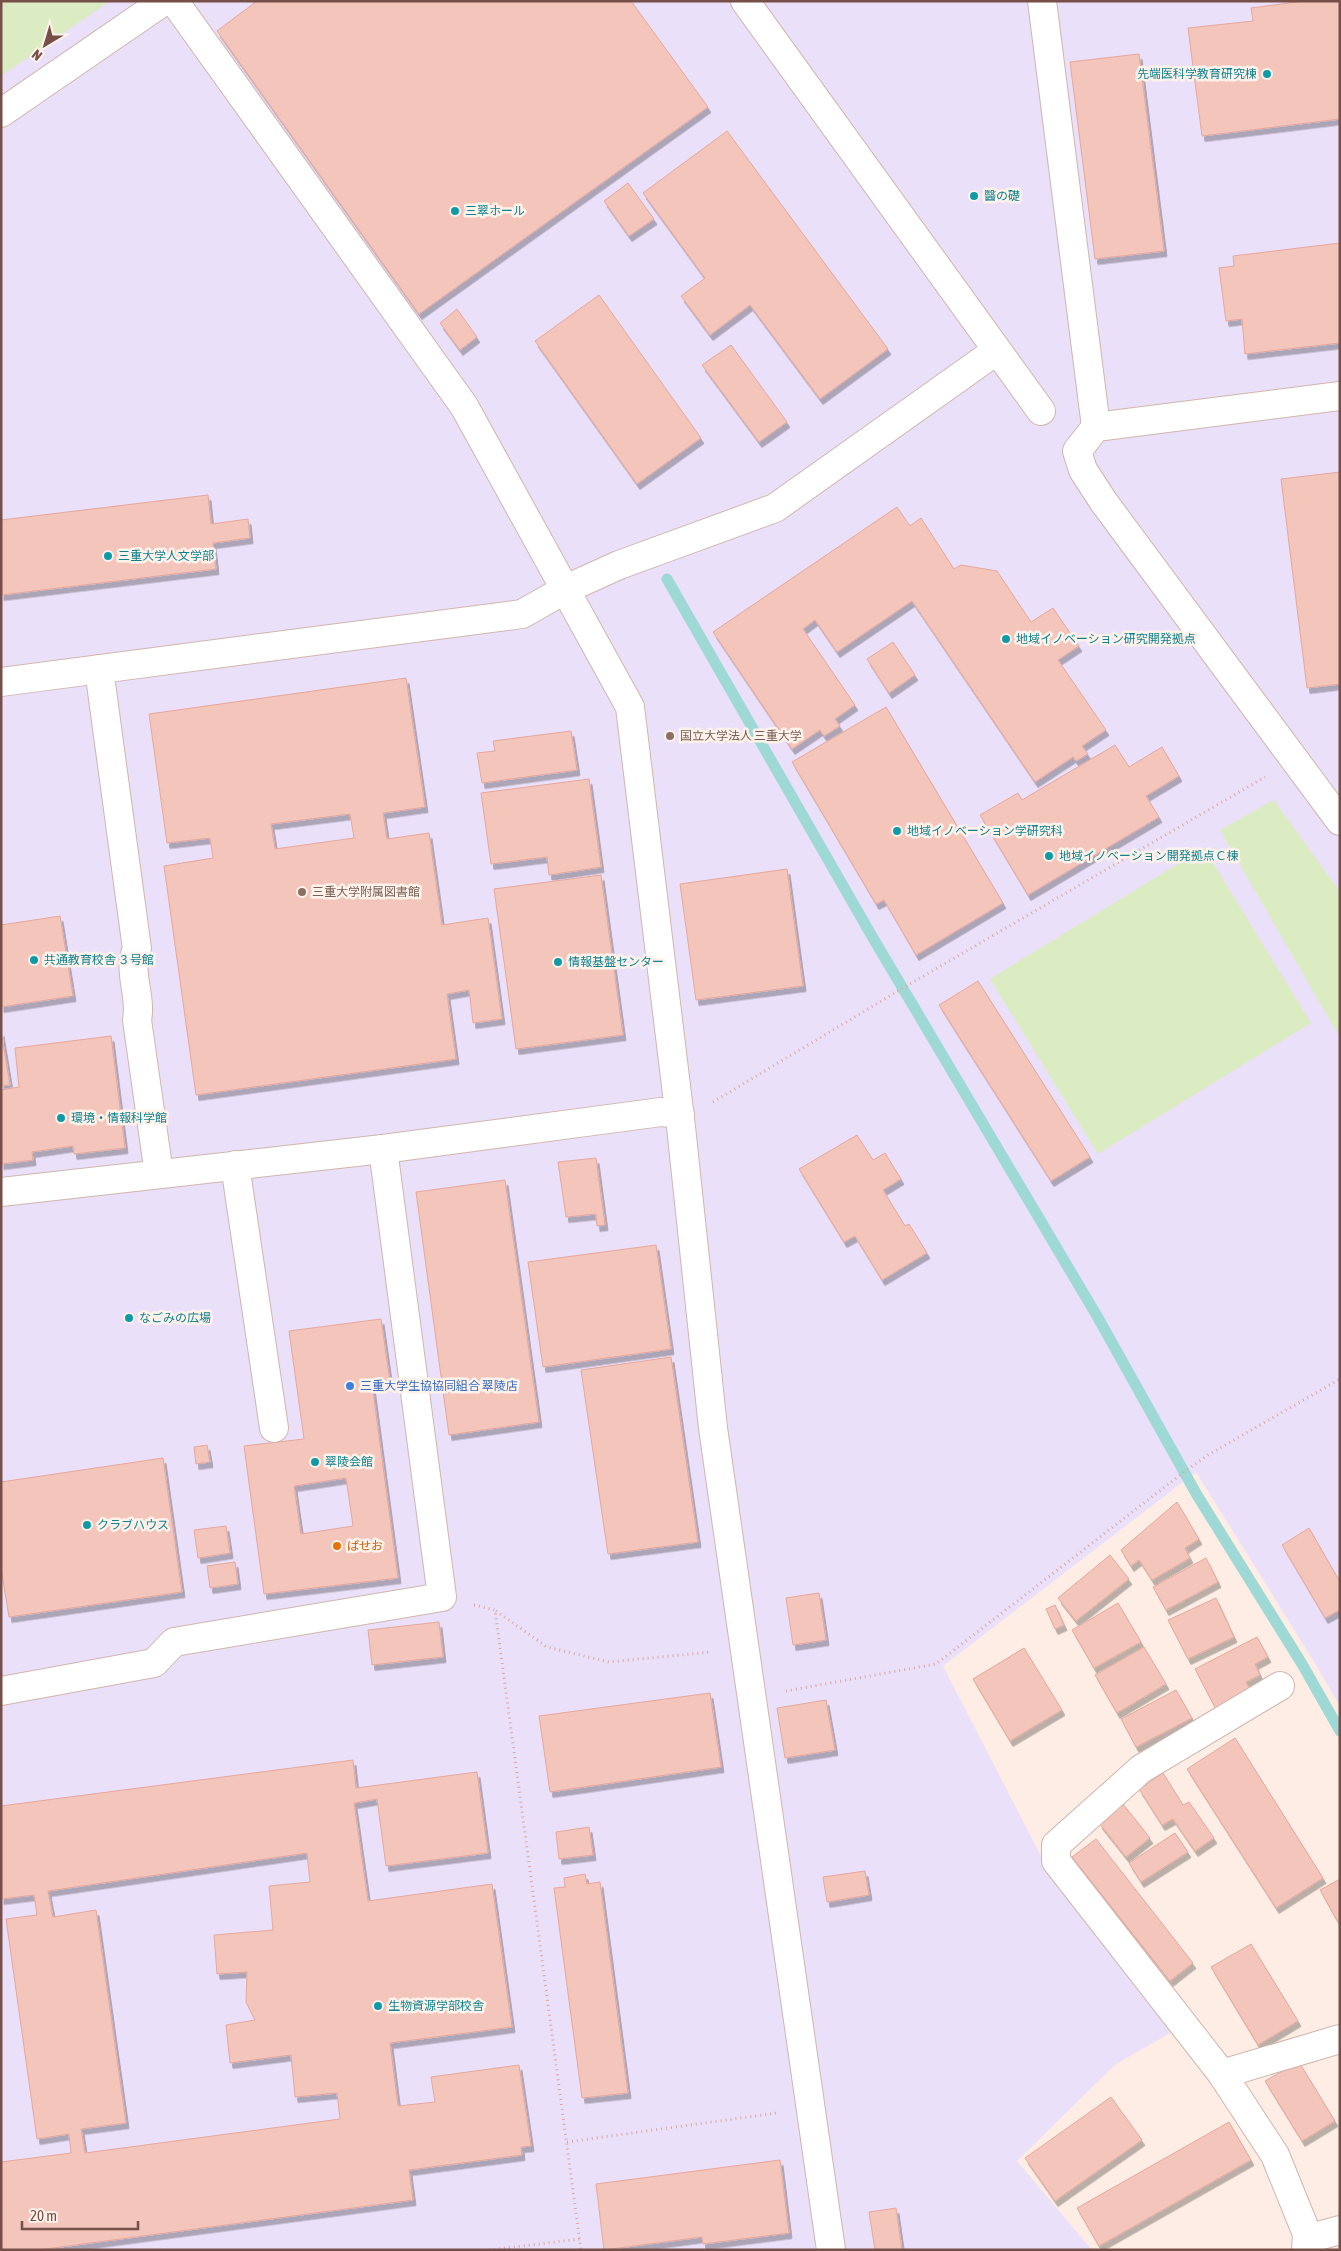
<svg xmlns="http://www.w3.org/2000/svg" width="1341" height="2251" viewBox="0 0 1341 2251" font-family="'Asap Condensed','Noto Sans JP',sans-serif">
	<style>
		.education { fill: #ebe0f9 }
		.green { fill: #dbebc2 }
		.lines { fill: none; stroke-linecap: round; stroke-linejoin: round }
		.stream { stroke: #9ed9d5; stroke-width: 11 }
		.building { fill: #f3c5bb; stroke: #e6a79b; fill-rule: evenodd; filter: url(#shadow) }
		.minor-casing { stroke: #d0b5ad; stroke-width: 30 }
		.path { stroke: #d8a89e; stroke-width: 3; stroke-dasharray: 1 4; stroke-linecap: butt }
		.minor { stroke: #fff; stroke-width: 28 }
		.culture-dot { fill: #0f9aa8; stroke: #fff2ea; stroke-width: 2 }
		.education-dot { fill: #8d6e63; stroke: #fff2ea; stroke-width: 2 }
		.shop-dot { fill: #3f7fe0; stroke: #fff2ea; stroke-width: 2 }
		.food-dot { fill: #e8710a; stroke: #fff2ea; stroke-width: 2 }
		.labels { text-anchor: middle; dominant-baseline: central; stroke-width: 5; stroke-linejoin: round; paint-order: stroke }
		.culture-label { font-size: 12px; fill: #0d838f; stroke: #fff2ea; text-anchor: start }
		.education-label { font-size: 12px; fill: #785e54; stroke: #fff2ea; text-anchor: start }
		.shop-label { font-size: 12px; fill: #366cbe; stroke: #fff2ea; text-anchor: start }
		.food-label { font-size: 12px; fill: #c56008; stroke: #fff2ea; text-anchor: start }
	</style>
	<defs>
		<filter id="shadow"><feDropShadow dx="3" dy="5.5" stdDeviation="0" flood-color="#0004"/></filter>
	</defs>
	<rect width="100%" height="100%" fill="#fdede4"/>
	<path class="education" d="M1 1H1340V1706L1313 1660 1196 1472 943 1666 1043 1860 1172 2032 1116 2064 1017 2161 1092 2250H1Z"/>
	<g class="green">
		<path d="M1 1H110L1 76Z"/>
		<path d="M1274 800 1340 892V1038L1220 830Z"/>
		<path d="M1204 848 1311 1023 1098 1154 990 979Z"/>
	</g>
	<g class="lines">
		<path class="stream" d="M667 579 873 938 1097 1316 1197 1495 1302 1664 1340 1731"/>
	</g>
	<g class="building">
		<path d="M257 1H631L708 107 419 314 217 31Z"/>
		<path d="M1304 1H1340V119L1202 136 1188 28 1253 21 1251 8Z"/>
		<path d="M1139 54 1164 251 1095 259 1070 62Z"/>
		<path d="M727 131 888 349 820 399 750 305 710 335 681 296 705 278 643 193Z"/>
		<path d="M628 183 654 219 629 236 604 201Z"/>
		<path d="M1340 243V343L1245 354 1242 319 1226 321 1219 268 1234 266 1233 256Z"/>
		<path d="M599 295 701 438 637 484 535 341Z"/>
		<path d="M457 309 477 337 460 350 440 323Z"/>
		<path d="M731 345 787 422 759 442 702 365Z"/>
		<path d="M1340 472V684L1307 688 1281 479Z"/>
		<path d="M208 495 211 524 248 519 250 538 213 543 216 569 1 595V520Z"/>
		<path d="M897 507 910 526 921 518 954 569 961 565 997 571 1031 622 1053 608 1079 646 1058 660 1106 730 1082 746 1088 754 1076 761 1073 757 1035 782 912 601 837 652 815 620 803 629 855 705 835 719 840 726 824 736 820 730 792 749 713 632Z"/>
		<path d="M893 642 915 675 889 693 867 659Z"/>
		<path d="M406 678 425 807 383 813 387 839 429 833 442 925 488 918 502 1019 473 1023 469 990 447 994 456 1059 196 1095 164 866 213 858 210 838 167 843 149 714ZM350 814 354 838 275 849 271 824Z"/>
		<path d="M886 707 1003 903 916 955 884 900 876 904 792 762Z"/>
		<path d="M571 731 577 770 482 783 477 753 495 751 493 741Z"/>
		<path d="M1115 745 1129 767 1162 747 1179 776 1146 796 1159 817 1028 895 980 815 1018 793 1022 800Z"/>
		<path d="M589 779 601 867 549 875 547 857 491 864 481 793Z"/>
		<path d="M787 869 803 986 696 1000 680 884Z"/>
		<path d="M601 875 623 1035 516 1049 494 889Z"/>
		<path d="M60 916 73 996 1 1007V925Z"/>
		<path d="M978 981 1090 1157 1051 1181 939 1005Z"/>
		<path d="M1 1031 10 1085 1 1086Z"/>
		<path d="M111 1036 125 1148 74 1154 73 1146 32 1152 33 1160 1 1164V1090L19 1087 15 1048Z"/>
		<path d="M857 1135 873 1160 885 1153 901 1179 883 1190 905 1226 909 1224 927 1253 882 1280 855 1236 844 1242 799 1169Z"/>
		<path d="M596 1158 605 1225 597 1226 596 1214 566 1217 558 1162Z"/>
		<path d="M505 1180 539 1422 449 1435 416 1192Z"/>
		<path d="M656 1245 671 1349 543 1367 528 1262Z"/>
		<path d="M381 1319 390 1382 372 1384 398 1578 264 1594 244 1446 304 1439 289 1331ZM346 1478 353 1526 301 1534 294 1486Z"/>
		<path d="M671 1357 698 1542 608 1554 581 1370Z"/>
		<path d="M207 1445 210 1462 196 1464 194 1447Z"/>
		<path d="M163 1458 182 1592 9 1617 1 1568V1482Z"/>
		<path d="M1177 1502 1199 1539 1185 1548 1190 1558 1152 1580 1139 1560 1131 1566 1121 1550Z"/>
		<path d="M226 1526 230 1553 198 1558 194 1530Z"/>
		<path d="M1309 1528 1340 1582V1610L1325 1618 1282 1545Z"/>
		<path d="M1110 1555 1129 1579 1076 1621 1058 1598Z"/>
		<path d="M1206 1558 1218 1582 1166 1610 1153 1587Z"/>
		<path d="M235 1562 238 1584 210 1588 207 1566Z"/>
		<path d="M819 1593 826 1640 793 1645 786 1598Z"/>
		<path d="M1216 1598 1234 1637 1188 1659 1168 1620Z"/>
		<path d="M1118 1603 1141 1642 1094 1668 1072 1630Z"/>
		<path d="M1055 1605 1064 1625 1055 1629 1046 1609Z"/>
		<path d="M439 1622 443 1657 372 1665 368 1630Z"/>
		<path d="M1257 1637 1268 1657 1255 1664 1260 1675 1246 1682 1253 1695 1218 1713 1195 1669Z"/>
		<path d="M1144 1647 1166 1684 1117 1713 1095 1675Z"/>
		<path d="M1024 1648 1062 1710 1010 1741 973 1679Z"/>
		<path d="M1176 1690 1192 1718 1136 1747 1121 1719Z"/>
		<path d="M710 1693 721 1767 550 1792 539 1716Z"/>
		<path d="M826 1700 835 1750 785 1758 777 1708Z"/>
		<path d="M1235 1738 1323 1878 1276 1908 1187 1769Z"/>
		<path d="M353 1760 356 1788 477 1772 488 1853 386 1866 377 1799 354 1803 368 1901 492 1884 512 2027 390 2043 398 2106 435 2102 431 2077 519 2065 531 2146 521 2147 522 2155 409 2170 413 2200 38 2250H1V2162L71 2153 69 2134 37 2139 6 1919 37 1915 34 1895 1 1899V1806ZM307 1853 310 1882 269 1886 273 1930 214 1935 217 1974 247 1972 246 2002 255 2020 226 2025 230 2063 291 2055 295 2097 337 2093 340 2119 85 2153 81 2129 126 2123 96 1910 53 1917 48 1891Z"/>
		<path d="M1163 1773 1183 1805 1189 1802 1214 1838 1195 1851 1173 1819 1162 1825 1139 1789Z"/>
		<path d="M1123 1804 1150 1838 1126 1857 1099 1823Z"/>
		<path d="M589 1827 593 1855 559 1859 556 1832Z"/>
		<path d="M1175 1833 1188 1852 1141 1882 1129 1863Z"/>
		<path d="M1096 1839 1193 1963 1170 1981 1072 1857Z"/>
		<path d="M865 1871 869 1895 827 1902 823 1877Z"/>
		<path d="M585 1874 587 1884 600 1882 628 2093 582 2098 554 1888 565 1887 564 1878Z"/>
		<path d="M1340 1879V1924H1339L1320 1890Z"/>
		<path d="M1251 1944 1298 2021 1258 2045 1211 1967Z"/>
		<path d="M1299 2062 1335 2121 1302 2141 1265 2081Z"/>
		<path d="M1111 2097 1142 2140 1055 2201 1025 2158Z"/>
		<path d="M1229 2122 1251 2160 1099 2246 1077 2208Z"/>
		<path d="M780 2160 789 2233 703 2244 702 2237 604 2250 596 2184Z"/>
		<path d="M896 2208 902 2250H875L869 2212Z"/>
	</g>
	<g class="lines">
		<g class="minor-casing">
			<g id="minor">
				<path d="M174 1 464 406 630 707 681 1127 713 1428 831 2250"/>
				<path d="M745 1 1041 411"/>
				<path d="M1042 1 1096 427"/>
				<path d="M1 113 164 1"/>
				<path d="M1340 396 1096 427 1077 451 1083 470 1103 501 1340 821"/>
				<path d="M99 669 137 949C127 970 142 997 137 1020L159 1174"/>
				<path d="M1 682 522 614 566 589 619 565 775 508 996 351"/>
				<path d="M235 1165 274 1428"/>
				<path d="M1 1192 383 1149 661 1112 680 1114"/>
				<path d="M1280 1686 1141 1769 1056 1845V1861L1222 2074 1275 2155 1307 2234 1306 2250"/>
				<path d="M1 1691 154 1663 174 1642 442 1597 383 1149"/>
				<path d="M1222 2074 1340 2039"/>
				<path d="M1307 2239 1340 2230"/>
			</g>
		</g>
		<g class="path">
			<path d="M713 1102 903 988 1265 777"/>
			<path d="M474 1605 495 1610 581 2250"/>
			<path d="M496 1611 547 1647 609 1662 711 1652"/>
			<path d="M786 1691 936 1664 1184 1472 1208 1455 1340 1379"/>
			<path d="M567 2142 777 2113"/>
			<path d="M489 2250 580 2239"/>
		</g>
		<use href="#minor" class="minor"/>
	</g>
	<g class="culture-dot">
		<circle cx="1267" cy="74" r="5"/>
		<circle cx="974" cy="196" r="5"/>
		<circle cx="455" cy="211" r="5"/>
		<circle cx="108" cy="556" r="5"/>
		<circle cx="1006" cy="639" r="5"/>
		<circle cx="897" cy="831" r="5"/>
		<circle cx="1049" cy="856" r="5"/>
		<circle cx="34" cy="960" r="5"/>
		<circle cx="558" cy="962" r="5"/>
		<circle cx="61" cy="1118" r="5"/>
		<circle cx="129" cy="1318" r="5"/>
		<circle cx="315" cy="1462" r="5"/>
		<circle cx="87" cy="1525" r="5"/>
		<circle cx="378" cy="2006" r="5"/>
	</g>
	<g class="education-dot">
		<circle cx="670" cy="736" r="5"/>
		<circle cx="302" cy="892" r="5"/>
	</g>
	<circle class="shop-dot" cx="350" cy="1386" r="5"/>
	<circle class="food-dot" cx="337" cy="1546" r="5"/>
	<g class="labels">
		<g class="culture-label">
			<text x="1257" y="74" text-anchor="end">先端医科学教育研究棟</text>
			<text x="984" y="196">醫の礎</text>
			<text x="465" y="211">三翠ホール</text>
			<text x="118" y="556">三重大学人文学部</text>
			<text x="1016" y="639">地域イノベーション研究開発拠点</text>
			<text x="907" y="831">地域イノベーション学研究科</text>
			<text x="1059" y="856">地域イノベーション開発拠点Ｃ棟</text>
			<text x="44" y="960">共通教育校舎 ３号館</text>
			<text x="568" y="962">情報基盤センター</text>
			<text x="71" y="1118">環境・情報科学館</text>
			<text x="139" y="1318">なごみの広場</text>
			<text x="325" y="1462">翠陵会館</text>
			<text x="97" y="1525">クラブハウス</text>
			<text x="388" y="2006">生物資源学部校舎</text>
		</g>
		<g class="education-label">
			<text x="680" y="736">国立大学法人 三重大学</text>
			<text x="312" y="892">三重大学附属図書館</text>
		</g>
		<g class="shop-label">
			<text x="360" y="1386">三重大学生協協同組合 翠陵店</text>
		</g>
		<g class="food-label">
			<text x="347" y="1546">ぱせお</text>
		</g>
	</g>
	<rect width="1341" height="2251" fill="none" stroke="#764f49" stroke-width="5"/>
	<g transform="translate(45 45) rotate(218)" stroke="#fff2ea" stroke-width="4" paint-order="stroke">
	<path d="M0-4L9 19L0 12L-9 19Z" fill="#764f49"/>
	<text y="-8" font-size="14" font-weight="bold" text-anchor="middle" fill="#764f49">N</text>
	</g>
	<path d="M22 2221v8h116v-8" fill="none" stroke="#764f49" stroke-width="2.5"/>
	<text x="30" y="2221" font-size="15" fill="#764f49" stroke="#fff2ea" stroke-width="4" paint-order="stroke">20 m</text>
</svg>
